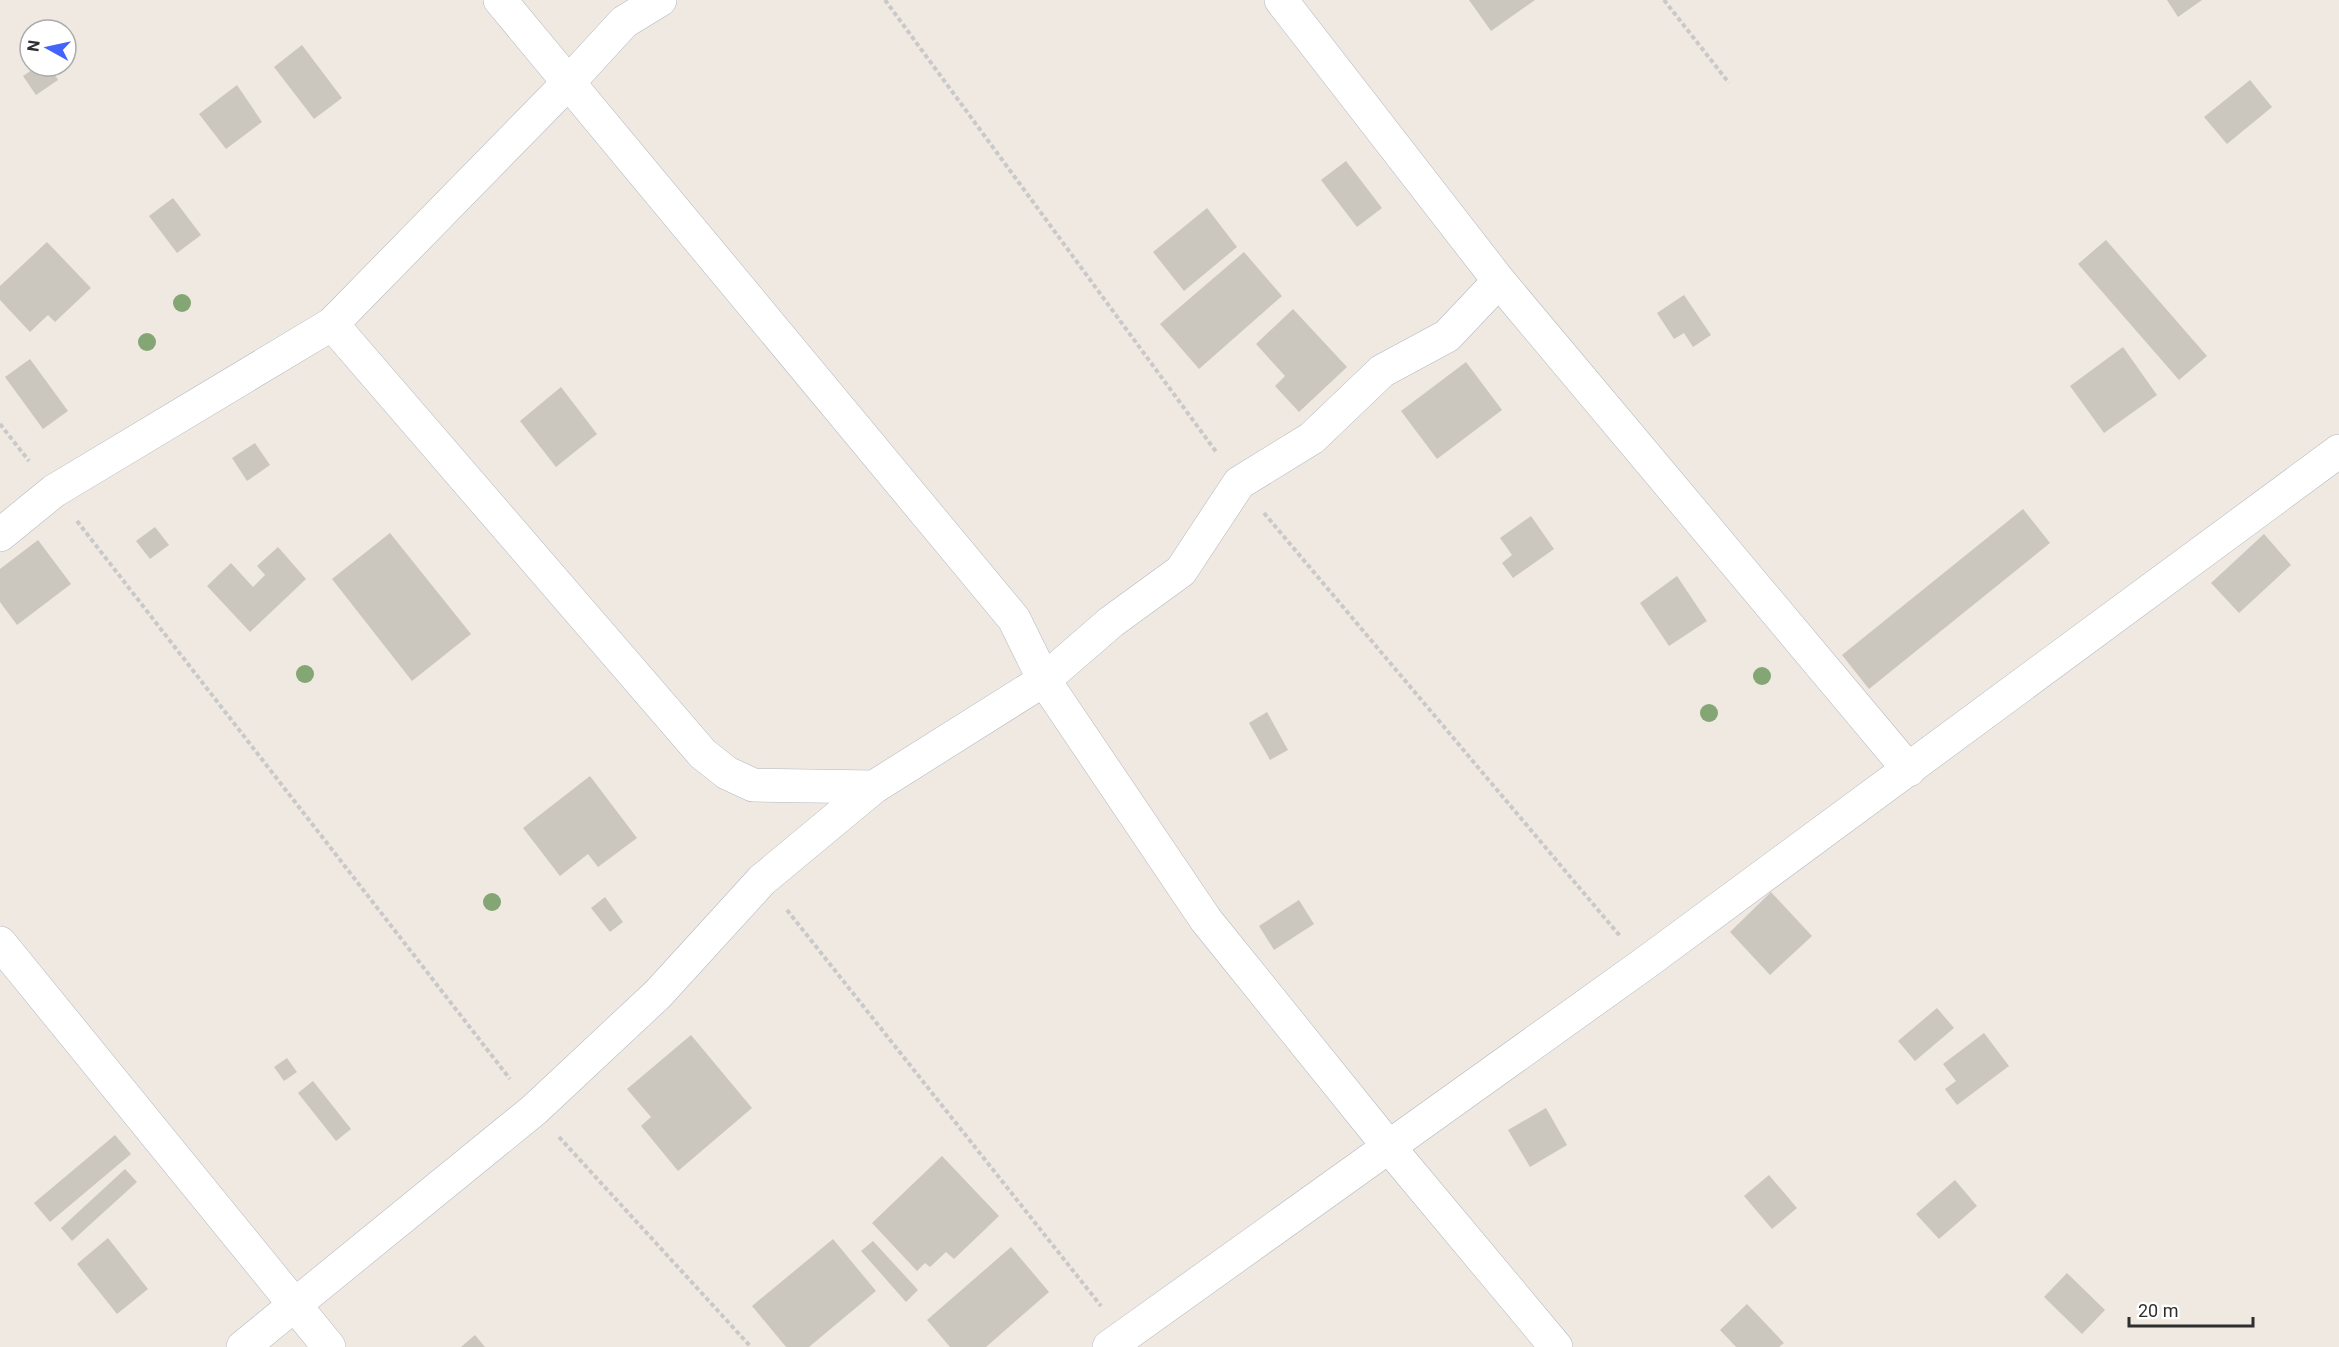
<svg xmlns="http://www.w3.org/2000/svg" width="2339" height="1347" viewBox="0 0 2339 1347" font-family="Roboto,sans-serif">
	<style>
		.building { fill: #cbc7bf }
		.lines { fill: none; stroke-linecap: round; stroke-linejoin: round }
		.minor-casing { stroke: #b4b7c1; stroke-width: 34 }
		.path { stroke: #c9c9c9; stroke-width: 4; stroke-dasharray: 4.5 3; stroke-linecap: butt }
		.minor { stroke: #fff; stroke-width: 33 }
		.tree { fill: #84a574 }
	</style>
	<rect width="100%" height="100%" fill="#efe9e1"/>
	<g class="building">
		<path d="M1469 0H1535L1491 31Z"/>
		<path d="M2167 0H2202L2178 17Z"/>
		<path d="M302 45 342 98 314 119 274 67Z"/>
		<path d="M38 66H50L58 80 36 95 23 76Z"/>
		<path d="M2250 80 2272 107 2227 144 2204 117Z"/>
		<path d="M237 85 262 122 226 149 199 114Z"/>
		<path d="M1346 161 1382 208 1357 227 1321 180Z"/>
		<path d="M173 198 201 235 177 253 149 216Z"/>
		<path d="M1207 208 1237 247 1184 291 1153 252Z"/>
		<path d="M2106 240 2207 356 2179 380 2078 264Z"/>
		<path d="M47 242 91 288 55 322 48 315 30 332 0 300V286Z"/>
		<path d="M1244 252 1282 296 1199 369 1160 324Z"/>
		<path d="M1684 295 1711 335 1693 347 1684 333 1674 339 1657 313Z"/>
		<path d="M1293 309 1347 367 1299 412 1275 386 1285 376 1256 344Z"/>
		<path d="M2123 347 2157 395 2104 433 2070 386Z"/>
		<path d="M30 359 68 411 43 429 5 377Z"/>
		<path d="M1466 362 1502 410 1437 459 1401 411Z"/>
		<path d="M561 387 597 434 556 467 520 421Z"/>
		<path d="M255 443 270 465 247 481 232 458Z"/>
		<path d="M2023 509 2050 543 1869 689 1842 655Z"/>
		<path d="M1531 516 1554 549 1513 578 1502 563 1512 555 1500 538Z"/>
		<path d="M155 527 169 545 150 559 136 541Z"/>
		<path d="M390 533 471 634 412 681 332 579Z"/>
		<path d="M2264 534 2291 565 2239 613 2211 583Z"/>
		<path d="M38 540 71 584 17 625 0 602V569Z"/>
		<path d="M278 547 306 579 250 632 207 586 231 563 253 587 265 575 257 566Z"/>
		<path d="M1677 576 1707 621 1669 646 1640 603Z"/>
		<path d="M1267 712 1288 750 1270 760 1249 723Z"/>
		<path d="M590 776 637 838 598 867 588 854 560 876 523 828Z"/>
		<path d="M1771 892 1812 936 1770 975 1730 932Z"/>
		<path d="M605 897 623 922 610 932 591 908Z"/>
		<path d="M1299 900 1314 924 1274 950 1259 926Z"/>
		<path d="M1937 1008 1954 1028 1915 1061 1898 1041Z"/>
		<path d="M1984 1033 2009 1066 1957 1105 1945 1089 1956 1081 1943 1064Z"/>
		<path d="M691 1035 752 1108 678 1171 641 1126 651 1117 627 1089Z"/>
		<path d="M287 1058 297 1072 284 1081 274 1067Z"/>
		<path d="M313 1081 351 1129 336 1141 298 1093Z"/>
		<path d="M1546 1108 1567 1145 1530 1167 1508 1130Z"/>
		<path d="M115 1135 131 1154 50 1222 34 1203Z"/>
		<path d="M942 1156 999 1216 954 1259 946 1252 930 1267 925 1263 917 1271 872 1223Z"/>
		<path d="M125 1169 137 1182 72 1241 61 1228Z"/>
		<path d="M1769 1175 1797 1208 1772 1229 1744 1196Z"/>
		<path d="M1955 1180 1977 1206 1939 1239 1916 1214Z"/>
		<path d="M108 1238 148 1289 117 1314 77 1264Z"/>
		<path d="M833 1239 876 1291 809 1347H786L752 1306Z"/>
		<path d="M873 1241 918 1290 906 1302 861 1251Z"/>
		<path d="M1011 1247 1049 1292 986 1347H950L927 1320Z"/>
		<path d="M2067 1273 2105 1310 2082 1334 2044 1297Z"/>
		<path d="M1747 1304 1784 1343 1779 1347H1736L1720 1330Z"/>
		<path d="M475 1335 485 1347H461Z"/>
	</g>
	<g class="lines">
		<g class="minor-casing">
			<g id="minor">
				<path d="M500 0 1014 619 1044 680 1206 920 1389 1147 1556 1347"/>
				<path d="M1281 0 1499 281 1909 770"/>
				<path d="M332 324 703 754 727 773 753 785 874 787"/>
				<path d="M0 535 54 491 332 324 568 83 624 22 660 0"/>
				<path d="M0 943 329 1347"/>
				<path d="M243 1347 534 1110 658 994 762 880 874 787 1044 680 1111 622 1181 571 1239 483 1312 438 1382 371 1447 336 1499 281"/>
				<path d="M1109 1347 1644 964 2339 451"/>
			</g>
		</g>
		<g class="path">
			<path d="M885 0 1217 453"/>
			<path d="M1664 0 1729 83"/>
			<path d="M0 424 29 461"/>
			<path d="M1264 513 1620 936"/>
			<path d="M77 521 510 1079"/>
			<path d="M787 910 1101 1306"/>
			<path d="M559 1137 751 1347"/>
		</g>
		<use href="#minor" class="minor"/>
	</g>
	<g class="tree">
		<circle cx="182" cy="303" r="9"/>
		<circle cx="147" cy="342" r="9"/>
		<circle cx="305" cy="674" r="9"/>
		<circle cx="1762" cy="676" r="9"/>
		<circle cx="1709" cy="713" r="9"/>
		<circle cx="492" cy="902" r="9"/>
	</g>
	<g transform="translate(48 48) rotate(278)"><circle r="28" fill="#ffffff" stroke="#ababab" stroke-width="1.5"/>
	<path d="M0-4.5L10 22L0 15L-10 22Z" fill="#4264fb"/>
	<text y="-9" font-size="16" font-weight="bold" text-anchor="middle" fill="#2e2e2e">N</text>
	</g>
	<path d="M2129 1317v9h124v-9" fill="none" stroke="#2e2e2e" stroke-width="3"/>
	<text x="2138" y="1317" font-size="18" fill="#2e2e2e" stroke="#ffffff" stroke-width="4.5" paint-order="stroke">20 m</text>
</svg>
